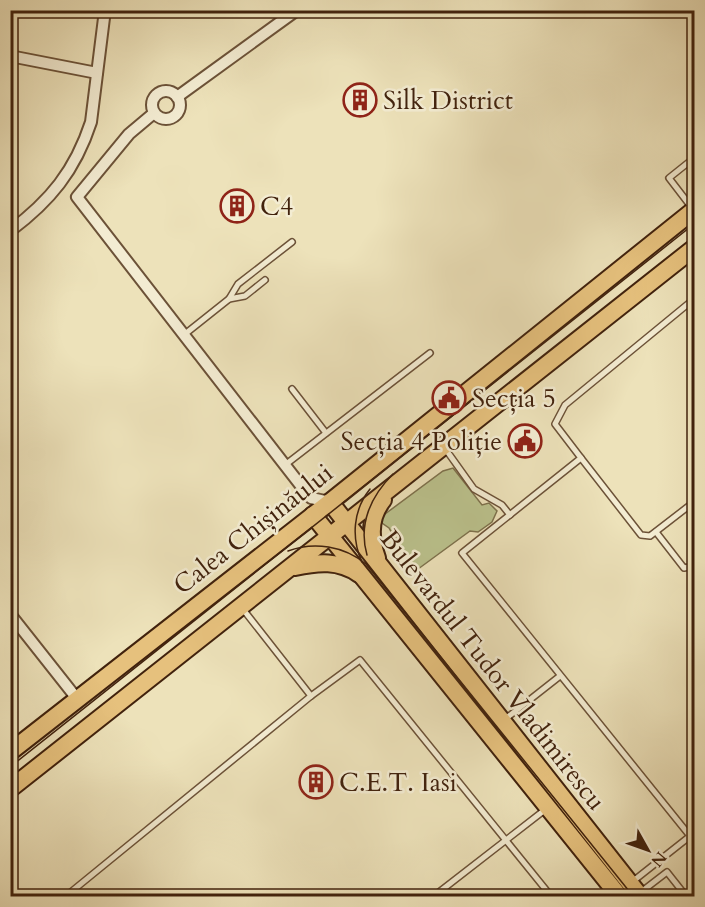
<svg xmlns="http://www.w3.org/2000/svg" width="705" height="907" viewBox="0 0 705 907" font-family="Cardo,serif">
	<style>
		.green { fill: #bbc28d; stroke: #7e724d; stroke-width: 1.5 }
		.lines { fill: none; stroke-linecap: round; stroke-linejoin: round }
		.service-casing { stroke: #6c5238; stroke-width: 8 }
		.minor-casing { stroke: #6c5238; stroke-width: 14 }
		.primary-casing { stroke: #41220d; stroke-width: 20 }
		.service { stroke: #f3ecd2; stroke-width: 5 }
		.minor { stroke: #f3ecd2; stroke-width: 10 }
		.primary { stroke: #e6c17d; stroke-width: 16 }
		.tram { stroke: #41220d; stroke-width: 1.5 }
		.labels { text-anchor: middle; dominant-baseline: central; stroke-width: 5; stroke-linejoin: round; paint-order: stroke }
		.poi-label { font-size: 26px; fill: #41220d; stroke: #f3ecd2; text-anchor: start }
		.street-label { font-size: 26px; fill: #41220d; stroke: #f3ecd2 }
	</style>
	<rect width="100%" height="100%" fill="#ede2ba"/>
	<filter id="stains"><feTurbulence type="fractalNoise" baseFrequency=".00333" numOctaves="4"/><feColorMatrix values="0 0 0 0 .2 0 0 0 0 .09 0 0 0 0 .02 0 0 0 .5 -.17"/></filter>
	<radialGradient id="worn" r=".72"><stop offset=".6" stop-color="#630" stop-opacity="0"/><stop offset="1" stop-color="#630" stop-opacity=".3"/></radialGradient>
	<path class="green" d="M453 468 482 505 489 503 497 511 492 522 478 532 470 531 414 572 389 528 382 523 381 517 443 471Z"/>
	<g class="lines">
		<g class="service-casing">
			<g id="service">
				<path d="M692 208 669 178 694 158"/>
				<path d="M229 299 238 284 292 242"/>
				<path d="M185 334 229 299 245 296 265 280"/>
				<path d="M292 389 326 433"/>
				<path d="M444 447 474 489 502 505 510 515"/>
				<path d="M581 458 641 535 650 536 694 502"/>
				<path d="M285 465 430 353"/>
				<path d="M656 532 684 568 694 566"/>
				<path d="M242 608 311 696"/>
				<path d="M504 720 560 676"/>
				<path d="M690 836 462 553 581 458 555 424 565 405 694 299"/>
				<path d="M632 882 694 833"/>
				<path d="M641 892 667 872 686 896"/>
				<path d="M66 896 311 696 360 660 551 896"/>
				<path d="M434 896 546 809"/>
			</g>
		</g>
		<g class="minor-casing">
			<g id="minor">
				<path d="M10 56 97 73"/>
				<circle cx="166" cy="105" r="14"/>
				<path d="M177 97 297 10"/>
				<path d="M154 113 129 134 77 197 305 491 311 498 330 502"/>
				<path d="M10 231C50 201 75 171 91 122L105 10"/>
				<path d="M10 614 78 700"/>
			</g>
		</g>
		<g class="primary-casing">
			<g id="primary">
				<path d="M330 502 640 896"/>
				<path d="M313 515 619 896"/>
				<path d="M377 558C370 539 369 517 383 500"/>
				<path d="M295 567C318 562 339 560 359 574"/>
				<path d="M10 752 330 502 694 210"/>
				<path d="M10 789 694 248"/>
			</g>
		</g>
		<use href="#service" class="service"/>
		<use href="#minor" class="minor"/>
		<use href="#primary" class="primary"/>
		<g class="tram">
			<path d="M288 551C314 541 344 546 366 564L633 896"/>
			<path d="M367 555C358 524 371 496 393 474"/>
			<path d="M362 562C351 538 353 510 370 489"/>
			<path d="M10 767 694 224"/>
		</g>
	</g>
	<defs>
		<g id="building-ring" transform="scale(1.725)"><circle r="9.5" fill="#f3ecd2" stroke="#8f2418" stroke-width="1.5"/><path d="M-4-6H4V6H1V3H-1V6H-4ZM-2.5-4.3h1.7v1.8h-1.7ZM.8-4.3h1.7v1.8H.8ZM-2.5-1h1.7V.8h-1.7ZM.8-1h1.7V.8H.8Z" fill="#8f2418"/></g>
		<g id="civic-ring" transform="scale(1.725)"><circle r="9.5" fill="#f3ecd2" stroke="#8f2418" stroke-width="1.5"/><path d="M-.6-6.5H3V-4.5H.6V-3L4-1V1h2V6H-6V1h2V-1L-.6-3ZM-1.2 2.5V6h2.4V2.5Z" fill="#8f2418"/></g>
	</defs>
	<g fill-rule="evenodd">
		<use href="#building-ring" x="360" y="100"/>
		<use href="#building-ring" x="237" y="206"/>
		<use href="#civic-ring" x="449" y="398"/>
		<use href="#civic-ring" x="525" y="441"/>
		<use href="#building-ring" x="316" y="782"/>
	</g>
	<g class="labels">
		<g class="poi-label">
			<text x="383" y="100">Silk District</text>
			<text x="260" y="206">C4</text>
			<text x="472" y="398">Secția 5</text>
			<text x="502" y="441" text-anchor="end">Secția 4 Poliție</text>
			<text x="339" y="782">C.E.T. Iasi</text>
		</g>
		<g class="street-label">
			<text transform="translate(253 529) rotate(-38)">Calea Chișinăului</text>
			<text transform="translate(493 670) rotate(52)">Bulevardul Tudor Vladimirescu</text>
		</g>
	</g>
	<rect width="705" height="907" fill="none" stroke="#ede2ba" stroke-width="36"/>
	<rect x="12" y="12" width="681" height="883" fill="none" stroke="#41220d" stroke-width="3"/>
	<rect x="18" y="18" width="669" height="871" fill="none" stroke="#41220d" stroke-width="1.5"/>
	<g transform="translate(648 850) rotate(130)" stroke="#f3ecd2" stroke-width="4.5" paint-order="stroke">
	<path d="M0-4.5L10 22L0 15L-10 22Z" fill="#41220d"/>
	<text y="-9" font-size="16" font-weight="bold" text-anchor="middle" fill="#41220d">N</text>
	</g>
	<rect width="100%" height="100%" filter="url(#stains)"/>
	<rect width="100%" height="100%" fill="url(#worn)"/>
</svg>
